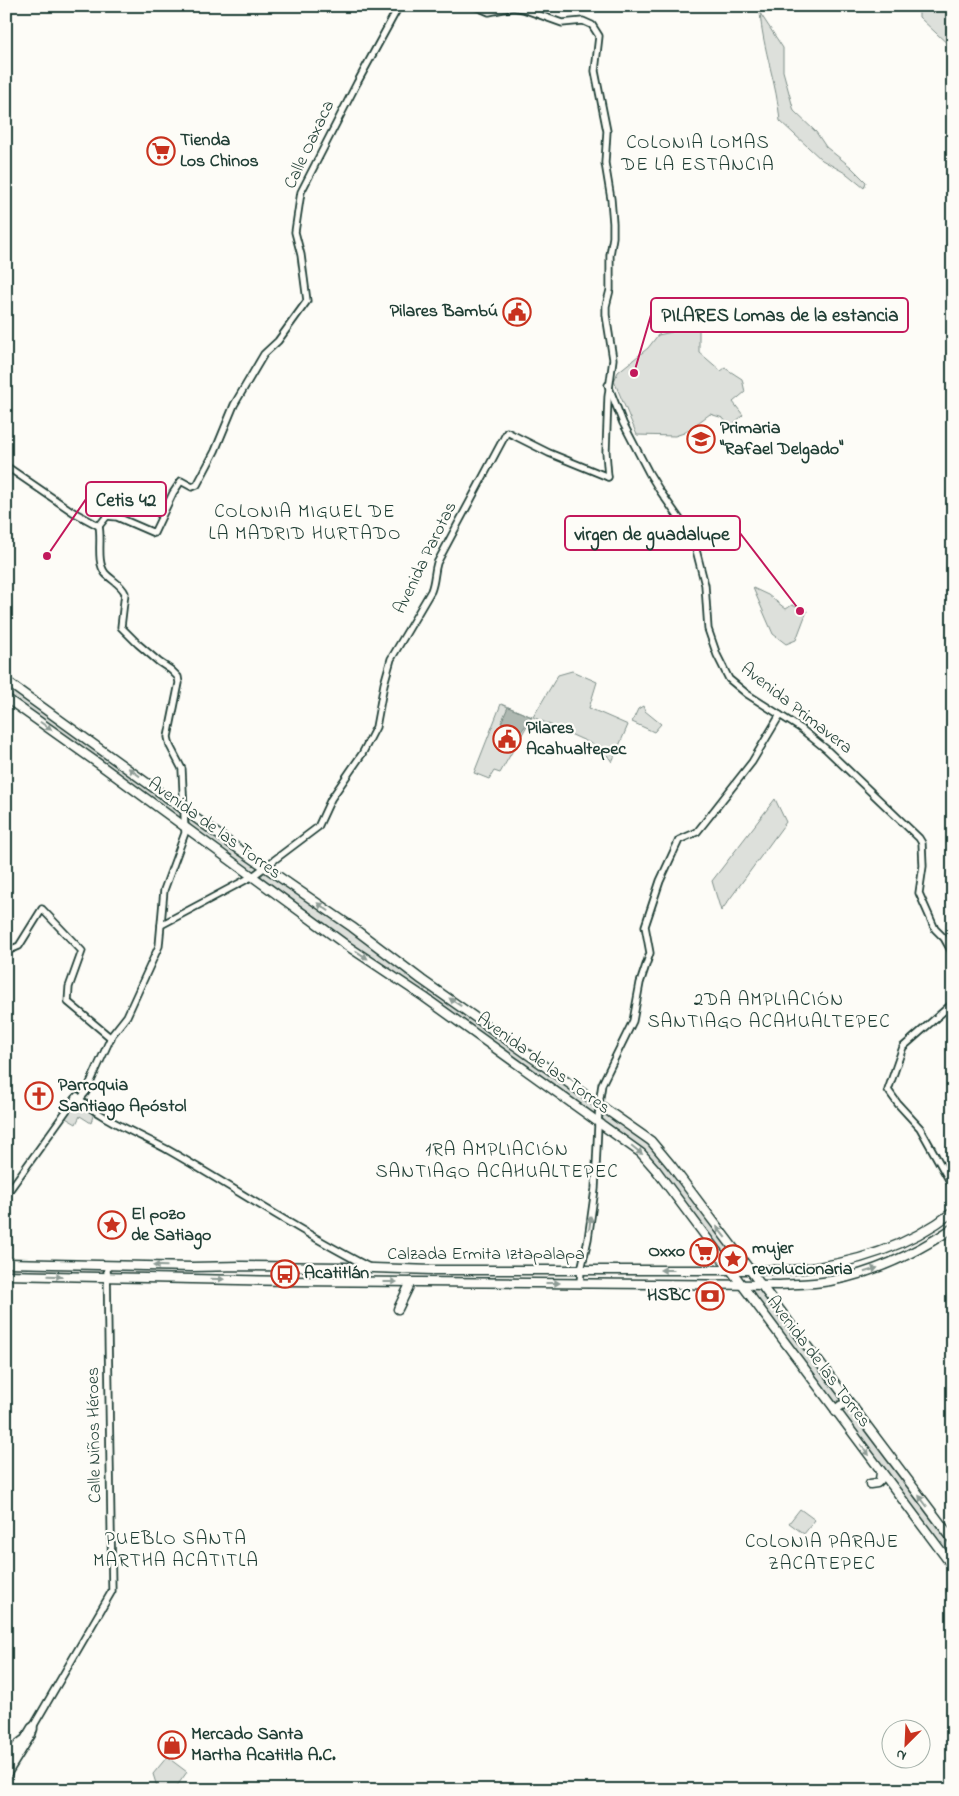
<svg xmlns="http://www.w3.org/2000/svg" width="959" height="1796" viewBox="0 0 959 1796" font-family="'Indie Flower',sans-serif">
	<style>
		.green { fill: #dde0db; stroke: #7e8e88 }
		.water { fill: #aeb8b1; stroke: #75877f }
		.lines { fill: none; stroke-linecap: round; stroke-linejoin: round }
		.minor-casing { stroke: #1f3d34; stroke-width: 9 }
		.major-casing { stroke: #1f3d34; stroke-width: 11 }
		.minor { stroke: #fdfcf7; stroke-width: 5.5 }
		.major { stroke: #fdfcf7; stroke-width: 8 }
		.oneway { fill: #8e9c96 }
		.labels { text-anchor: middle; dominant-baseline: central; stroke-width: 4.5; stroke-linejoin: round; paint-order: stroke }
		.poi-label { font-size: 18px; font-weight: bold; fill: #1f3d34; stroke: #fdfcf7; text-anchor: start }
		.street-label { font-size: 18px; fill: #1f3d34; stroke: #fdfcf7 }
		.neighbourhood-label { font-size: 19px; letter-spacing: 1px; fill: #1f3d34; stroke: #fdfcf7 }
		.leader { fill: none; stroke: #c2185b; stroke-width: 2 }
		.callout-dot { fill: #c2185b; stroke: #fdfcf7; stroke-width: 2 }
		.callout { fill: #fdfcf7; stroke: #c2185b; stroke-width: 2 }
		.callout-label { font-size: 19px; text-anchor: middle; font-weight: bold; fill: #1f3d34 }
	</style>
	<rect width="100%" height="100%" fill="#fdfcf7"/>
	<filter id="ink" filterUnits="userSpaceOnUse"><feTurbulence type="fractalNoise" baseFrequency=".02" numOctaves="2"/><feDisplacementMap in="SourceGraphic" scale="10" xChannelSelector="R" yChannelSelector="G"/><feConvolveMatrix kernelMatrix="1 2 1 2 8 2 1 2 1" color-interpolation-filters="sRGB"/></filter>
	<g filter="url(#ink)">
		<g class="green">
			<path d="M919 6H953V49L919 17Z"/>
			<path d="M760 13 783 48V71L794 111 816 132 826 147 851 167 866 182 864 188 847 174 822 160 780 121C777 84 763 50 760 13Z"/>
			<path d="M694 315 702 322 699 330V352L721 371 725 368 742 379 745 392 733 402 743 415 730 427 723 418 710 414 684 433 675 436 637 435 614 381 618 372 648 348 658 335 672 332Z"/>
			<path d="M753 588 768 595 786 609 792 605 807 611 796 640 786 644 773 634Z"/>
			<path d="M572 671 597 682 589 708 628 725 612 762 603 749 533 717 558 675Z"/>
			<path d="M6 683 180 809 181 821 6 695Z"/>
			<path d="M501 704 532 717 500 773 494 771 489 779 474 773Z"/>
			<path d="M643 706 645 711 661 724 654 732 632 722 638 709Z"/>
			<path d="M775 799 786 822 721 911 712 881Z"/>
			<path d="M188 814 261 866 253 873 190 828Z"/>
			<path d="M266 871 428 986 422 994 260 877Z"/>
			<path d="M432 989 597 1105 596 1119 427 996Z"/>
			<path d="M74 1101 94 1112 91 1123 80 1116 76 1124 64 1117Z"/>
			<path d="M604 1110 655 1148 745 1267H732L647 1155 602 1123Z"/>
			<path d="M748 1288 758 1289 953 1549V1561Z"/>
			<path d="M800 1509 815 1520 804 1534 789 1523Z"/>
			<path d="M167 1757 187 1772 174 1790H158L153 1774Z"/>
		</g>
		<path class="water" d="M508 707 532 717 520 733 501 723Z"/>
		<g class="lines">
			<g class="minor-casing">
				<g id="minor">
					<path d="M475 6 489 12 513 7 523 9 562 23 583 21 592 25 599 36 595 71 607 131 605 163 611 199 613 223V237L610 255V290L606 306V315L613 359 608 397 606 452 608 477"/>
					<path d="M608 385 623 423 649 473 660 491 693 538 705 585 708 629 717 655 729 679 747 694 800 728 826 749 919 838 922 843 923 866 919 893 935 929 944 938 953 954"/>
					<path d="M6 466 73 512 99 526C102 540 96 561 105 573 111 580 121 584 125 593L121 627 138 644 159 662 171 670 178 677 179 683 168 737 170 746 182 769 185 833 164 890 159 946 127 1016 112 1035 86 1092 80 1099"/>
					<path d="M99 526 107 516 117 517 154 533 173 493 181 481 192 487 197 485 215 451 234 405 264 354 278 341 307 301 301 255 295 232 301 192 357 83 399 6"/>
					<path d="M161 925 253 876 318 827 331 799 362 754 376 727 384 684 391 659 431 591C435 581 434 573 437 563L507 432 549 453 608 477"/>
					<path d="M6 944 12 949 19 946 42 909 82 951 69 987 68 1002 111 1038"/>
					<path d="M953 1003 903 1047 888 1090 898 1104 920 1128 953 1187"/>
					<path d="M6 1195 77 1096C94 1116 143 1136 168 1150 235 1188 299 1232 369 1267"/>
					<path d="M580 1284 581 1270 588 1239 595 1189 599 1104 602 1084 633 1021 640 983 650 953 645 926 660 881 679 840 697 832 705 822 752 762 780 715"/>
					<path d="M8 1758 17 1744 22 1740"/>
					<path d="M6 1769 31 1727 34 1725"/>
					<path d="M6 1777 32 1735 34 1729V1725L112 1591 107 1265"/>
				</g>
			</g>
			<g class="major-casing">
				<g id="major">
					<path d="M6 681 230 843 352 927 422 980 651 1141 671 1165 953 1540"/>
					<path d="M6 698 99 764 346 945 424 997 641 1153 656 1170 953 1567"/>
					<path d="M6 1263 192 1267 241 1266 344 1267 432 1270H792C850 1265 906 1248 953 1212"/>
					<path d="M6 1275 289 1281 780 1285C796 1284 813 1284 830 1281 874 1273 916 1253 953 1228"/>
					<path d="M398 1309 411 1282"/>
					<path d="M836 1412C839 1404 846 1402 853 1406"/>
					<path d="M870 1484 877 1483 880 1480 881 1472"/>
				</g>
			</g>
			<use href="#minor" class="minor"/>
			<use href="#major" class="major"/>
		</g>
		<defs><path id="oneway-solid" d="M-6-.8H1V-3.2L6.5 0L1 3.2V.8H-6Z" transform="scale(1.25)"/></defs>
		<g class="oneway">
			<use href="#oneway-solid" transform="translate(46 726) rotate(35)"/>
			<use href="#oneway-solid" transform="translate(134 772) rotate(-144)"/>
			<use href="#oneway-solid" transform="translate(323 907) rotate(-145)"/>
			<use href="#oneway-solid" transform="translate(362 955) rotate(34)"/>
			<use href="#oneway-solid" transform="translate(455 1002) rotate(-146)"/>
			<use href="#oneway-solid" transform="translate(637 1150) rotate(39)"/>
			<use href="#oneway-solid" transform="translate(590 1223) rotate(-83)"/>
			<use href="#oneway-solid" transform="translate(721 1232) rotate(-128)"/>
			<use href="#oneway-solid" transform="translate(160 1266) rotate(-179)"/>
			<use href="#oneway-solid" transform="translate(667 1270) rotate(180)"/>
			<use href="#oneway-solid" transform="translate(871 1270) rotate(-18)"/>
			<use href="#oneway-solid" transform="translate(55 1276) rotate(2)"/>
			<use href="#oneway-solid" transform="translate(217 1279) rotate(2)"/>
			<use href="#oneway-solid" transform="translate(390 1282)"/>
			<use href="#oneway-solid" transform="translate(553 1283)"/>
			<use href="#oneway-solid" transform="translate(865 1450) rotate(53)"/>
			<use href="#oneway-solid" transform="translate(923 1501) rotate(-127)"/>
		</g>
	</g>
	<defs>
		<g id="supermarket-ring" transform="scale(1.4375)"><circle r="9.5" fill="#fdfcf7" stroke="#c8321e" stroke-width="1.5"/><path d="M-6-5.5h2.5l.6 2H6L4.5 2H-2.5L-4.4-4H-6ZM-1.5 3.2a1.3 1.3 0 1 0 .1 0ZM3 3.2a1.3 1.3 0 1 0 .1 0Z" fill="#c8321e"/></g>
		<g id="civic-ring" transform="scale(1.4375)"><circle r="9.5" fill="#fdfcf7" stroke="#c8321e" stroke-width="1.5"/><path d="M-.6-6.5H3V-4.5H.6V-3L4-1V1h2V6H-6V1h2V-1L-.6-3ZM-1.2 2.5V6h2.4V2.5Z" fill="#c8321e"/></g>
		<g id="school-ring" transform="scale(1.4375)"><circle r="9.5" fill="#fdfcf7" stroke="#c8321e" stroke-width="1.5"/><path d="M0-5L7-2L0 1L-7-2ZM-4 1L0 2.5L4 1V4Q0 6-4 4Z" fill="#c8321e"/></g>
		<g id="church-ring" transform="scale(1.4375)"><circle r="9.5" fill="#fdfcf7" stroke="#c8321e" stroke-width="1.5"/><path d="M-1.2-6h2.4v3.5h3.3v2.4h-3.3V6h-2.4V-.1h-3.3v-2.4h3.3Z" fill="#c8321e"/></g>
		<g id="sight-ring" transform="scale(1.4375)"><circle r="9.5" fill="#fdfcf7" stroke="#c8321e" stroke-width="1.5"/><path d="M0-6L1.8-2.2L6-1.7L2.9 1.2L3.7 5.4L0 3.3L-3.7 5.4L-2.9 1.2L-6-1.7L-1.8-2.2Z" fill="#c8321e"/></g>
		<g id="bus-ring" transform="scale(1.4375)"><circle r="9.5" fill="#fdfcf7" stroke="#c8321e" stroke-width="1.5"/><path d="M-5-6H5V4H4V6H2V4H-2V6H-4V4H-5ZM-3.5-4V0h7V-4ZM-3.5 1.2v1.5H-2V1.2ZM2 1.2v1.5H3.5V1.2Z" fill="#c8321e"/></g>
		<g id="bank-ring" transform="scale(1.4375)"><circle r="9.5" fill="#fdfcf7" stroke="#c8321e" stroke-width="1.5"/><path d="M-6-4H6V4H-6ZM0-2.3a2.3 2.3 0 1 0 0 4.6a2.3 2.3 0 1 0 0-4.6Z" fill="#c8321e"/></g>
		<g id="shop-ring" transform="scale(1.4375)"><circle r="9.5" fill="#fdfcf7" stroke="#c8321e" stroke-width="1.5"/><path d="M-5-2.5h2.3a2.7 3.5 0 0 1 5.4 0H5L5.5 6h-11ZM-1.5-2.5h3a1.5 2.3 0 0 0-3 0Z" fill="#c8321e"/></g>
	</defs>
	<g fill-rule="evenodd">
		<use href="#supermarket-ring" x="161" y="151"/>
		<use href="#civic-ring" x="517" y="312"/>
		<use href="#school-ring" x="701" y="439"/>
		<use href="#civic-ring" x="507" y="739"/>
		<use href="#church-ring" x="39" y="1096"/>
		<use href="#sight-ring" x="112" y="1225"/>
		<use href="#supermarket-ring" x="704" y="1252"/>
		<use href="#sight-ring" x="733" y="1259"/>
		<use href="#bus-ring" x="285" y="1274"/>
		<use href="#bank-ring" x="710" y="1296"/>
		<use href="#shop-ring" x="172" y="1745"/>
	</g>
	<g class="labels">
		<g class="poi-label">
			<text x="180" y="141">Tienda<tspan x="180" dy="21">Los Chinos</tspan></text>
			<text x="498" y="312" text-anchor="end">Pilares Bambú</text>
			<text x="720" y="429">Primaria<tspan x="720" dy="21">"Rafael Delgado"</tspan></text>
			<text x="526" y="729">Pilares<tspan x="526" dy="21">Acahualtepec</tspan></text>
			<text x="58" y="1086">Parroquia<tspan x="58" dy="21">Santiago Apóstol</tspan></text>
			<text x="131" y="1215">El pozo<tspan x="131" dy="21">de Satiago</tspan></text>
			<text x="752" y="1249">mujer<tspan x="752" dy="21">revolucionaria</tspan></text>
			<text x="685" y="1252" text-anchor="end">Oxxo</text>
			<text x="304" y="1274">Acatitlán</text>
			<text x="691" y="1296" text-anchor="end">HSBC</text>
			<text x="191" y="1735">Mercado Santa<tspan x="191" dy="21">Martha Acatitla A.C.</tspan></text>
		</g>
		<g class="street-label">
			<text transform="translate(310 145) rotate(-65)">Calle Oaxaca</text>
			<text transform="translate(426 558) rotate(-64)">Avenida Parotas</text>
			<text transform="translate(796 709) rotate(38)">Avenida Primavera</text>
			<text transform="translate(214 829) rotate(36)">Avenida de las Torres</text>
			<text transform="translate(543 1064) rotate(36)">Avenida de las Torres</text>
			<text x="486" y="1255">Calzada Ermita Iztapalapa</text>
			<text transform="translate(818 1362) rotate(53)">Avenida de las Torres</text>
			<text transform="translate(95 1435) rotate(-91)">Calle Niños Héroes</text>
		</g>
		<g class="neighbourhood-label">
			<text x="698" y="143">COLONIA LOMAS<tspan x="698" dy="22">DE LA ESTANCIA</tspan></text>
			<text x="305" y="512">COLONIA MIGUEL DE<tspan x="305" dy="22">LA MADRID HURTADO</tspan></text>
			<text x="769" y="1000">2DA AMPLIACIÓN<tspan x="769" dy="22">SANTIAGO ACAHUALTEPEC</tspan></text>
			<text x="497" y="1150">1RA AMPLIACIÓN<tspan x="497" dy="22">SANTIAGO ACAHUALTEPEC</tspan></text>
			<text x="176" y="1539">PUEBLO SANTA<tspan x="176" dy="22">MARTHA ACATITLA</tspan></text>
			<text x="822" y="1542">COLONIA PARAJE<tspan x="822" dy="22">ZACATEPEC</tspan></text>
		</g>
	</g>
	<path class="leader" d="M634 373L651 315M47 556L86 499M800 611L740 533"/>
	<g class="callout-dot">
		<circle cx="634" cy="373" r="5"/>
		<circle cx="47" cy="556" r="5"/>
		<circle cx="800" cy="611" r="5"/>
	</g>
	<g class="callout">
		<rect x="651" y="298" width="257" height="34" rx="5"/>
		<rect x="86" y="482" width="80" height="34" rx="5"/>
		<rect x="565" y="516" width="175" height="34" rx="5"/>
	</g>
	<g class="callout-label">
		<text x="780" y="321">PILARES Lomas de la estancia</text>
		<text x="126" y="506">Cetis 42</text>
		<text x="652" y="540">virgen de guadalupe</text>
	</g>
	<rect width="959" height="1796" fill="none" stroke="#fdfcf7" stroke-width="25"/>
	<rect x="12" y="12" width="934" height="1771" fill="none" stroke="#1f3d34" stroke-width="2" filter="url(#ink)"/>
	<g transform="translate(906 1744) rotate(204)"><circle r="24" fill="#fdfcf7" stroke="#a4b0a9"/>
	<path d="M0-4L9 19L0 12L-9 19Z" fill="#c8321e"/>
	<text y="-8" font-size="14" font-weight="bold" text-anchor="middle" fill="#1f3d34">N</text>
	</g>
</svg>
